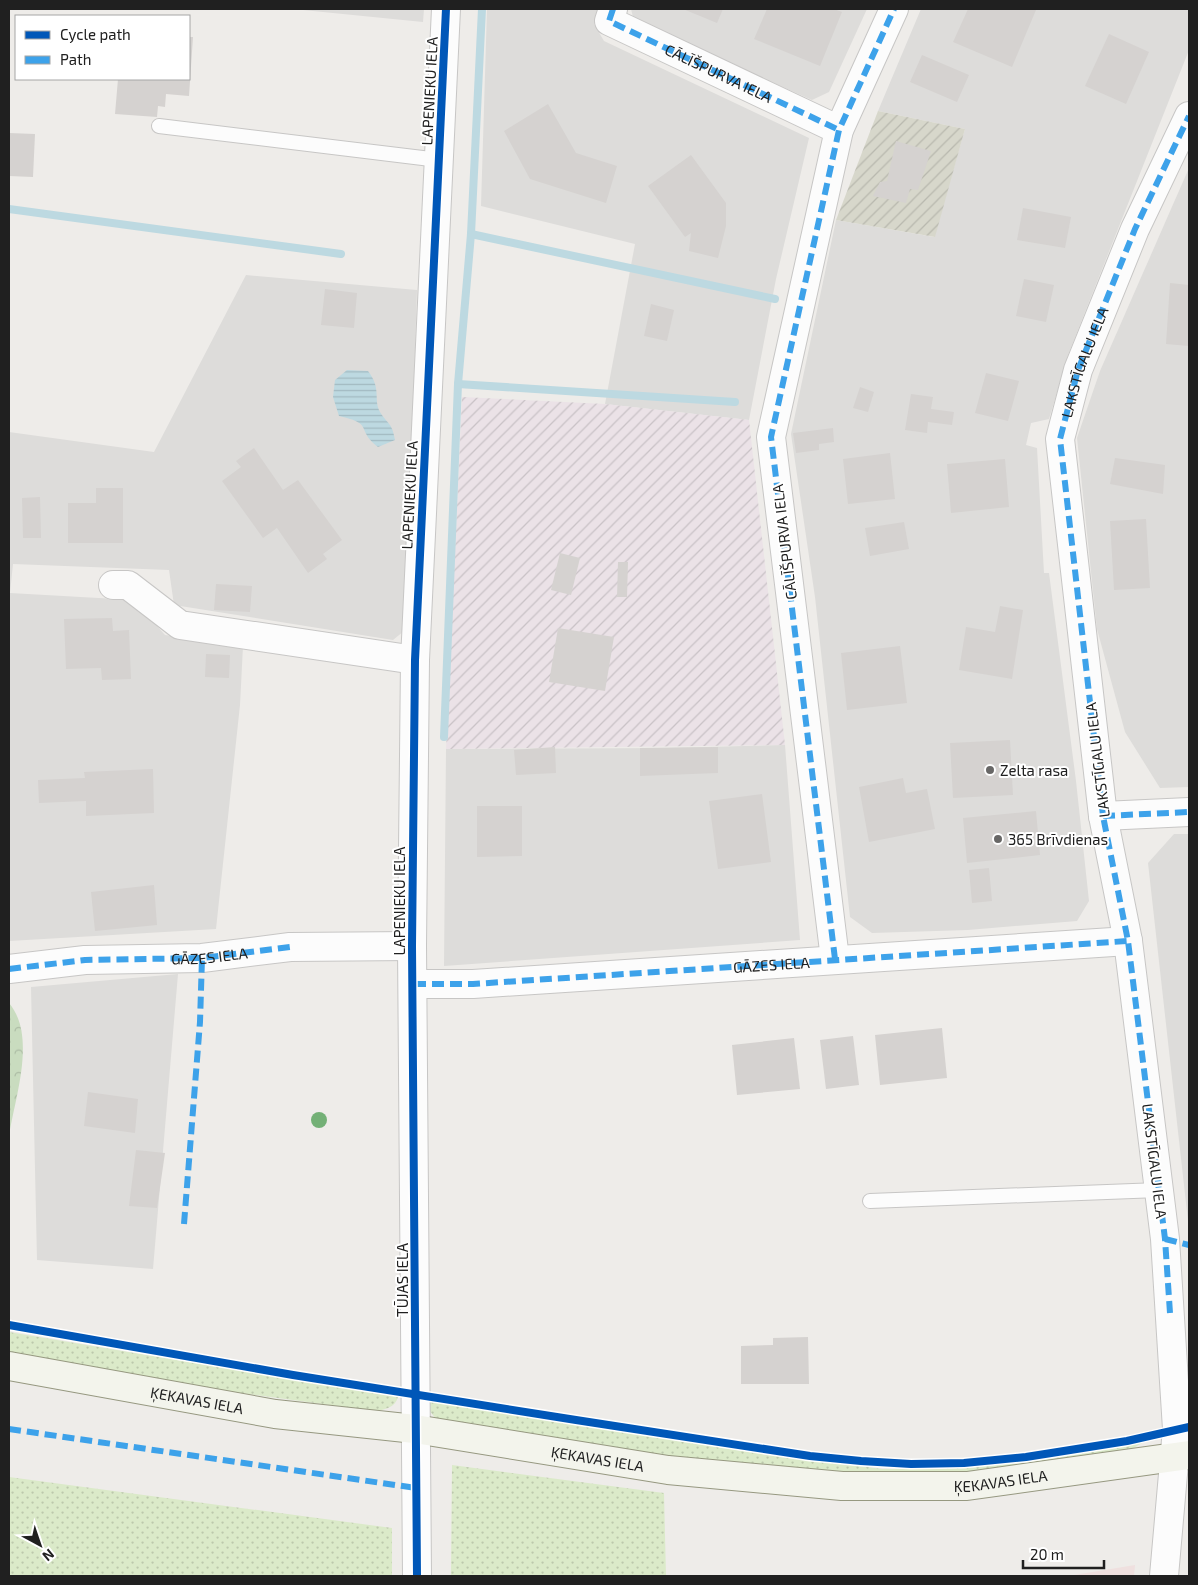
<svg xmlns="http://www.w3.org/2000/svg" width="1198" height="1585" viewBox="0 0 1198 1585" font-family="'Exo 2',sans-serif">
	<style>
		.residential { fill: #dddcda }
		.commercial { fill: #efe0df }
		.industrial { fill: url(#industrial-furrows) }
		.construction { fill: url(#construction-furrows) }
		.grass { fill: url(#grass-dots) }
		.forest { fill: url(#forest-crowns) }
		.water { fill: url(#water-rules) }
		.lines { fill: none; stroke-linecap: round; stroke-linejoin: round }
		.stream { stroke: #bdd9e1; stroke-width: 8 }
		.building { fill: #d5d2d0 }
		.service-casing { stroke: #c7c6c5; stroke-width: 16 }
		.minor-casing { stroke: #c7c6c5; stroke-width: 30 }
		.secondary-casing { stroke: #969880; stroke-width: 30 }
		.service { stroke: #fcfcfc; stroke-width: 14 }
		.minor { stroke: #fcfcfc; stroke-width: 28 }
		.secondary { stroke: #f3f4ec; stroke-width: 28 }
		.quiet { stroke: #3da2ea; stroke-width: 6; stroke-dasharray: 12 6; stroke-linecap: butt }
		.cycleway-casing { stroke: #fff; stroke-width: 11 }
		.cycleway { stroke: #0057b8; stroke-width: 8 }
		.tree { fill: #73b076 }
		.poi-dot { fill: #686766; stroke: #fff; stroke-width: 2 }
		.labels { text-anchor: middle; dominant-baseline: central; stroke-width: 4; stroke-linejoin: round; paint-order: stroke }
		.street-label { font-size: 15px; fill: #202020; stroke: #fff }
		.poi-label { font-size: 15px; fill: #202020; stroke: #fff; text-anchor: start }
	</style>
	<defs>
		<pattern id="industrial-furrows" width="10" height="10" patternUnits="userSpaceOnUse" patternTransform="scale(1.25)"><rect width="10" height="10" fill="#ebe2e7"/><path d="M-1 1l2-2M0 10L10 0M9 11l2-2" fill="none" stroke="#c9c2c6"/></pattern>
		<pattern id="construction-furrows" width="10" height="10" patternUnits="userSpaceOnUse" patternTransform="scale(1.25)"><rect width="10" height="10" fill="#d7d7cb"/><path d="M-1 1l2-2M0 10L10 0M9 11l2-2" fill="none" stroke="#b8b8ae"/></pattern>
		<pattern id="grass-dots" width="8" height="8" patternUnits="userSpaceOnUse" patternTransform="scale(1.25)"><rect width="8" height="8" fill="#dbeac9"/><path d="M2 2h.1M6 6h.1" fill="none" stroke="#bcc8ac" stroke-width="1.8" stroke-linecap="round"/></pattern>
		<pattern id="forest-crowns" width="20" height="18" patternUnits="userSpaceOnUse" patternTransform="scale(1.25)"><rect width="20" height="18" fill="#c9dcbf"/><path d="M2 6a3 3 0 1 1 6 0M12 15a3 3 0 1 1 6 0" fill="none" stroke="#acbca4"/></pattern>
		<pattern id="water-rules" width="6" height="5" patternUnits="userSpaceOnUse" patternTransform="scale(1.25)"><rect width="6" height="5" fill="#bdd9e1"/><path d="M0 2.5h6" fill="none" stroke="#a2bac1"/></pattern>
	</defs>
	<rect width="100%" height="100%" fill="#eeece9"/>
	<g class="residential">
		<path d="M293 9H424L423 22Z"/>
		<path d="M487 9H598L594 24 604 41 809 138 776 279 749 420 605 404 635 244 481 206Z"/>
		<path d="M631 9H867L829 92 812 100 634 21Z"/>
		<path d="M921 9H1189V50L1068 355 1049 419 1031 423 1026 445 1037 448 1044 573H1049L1076 781 1089 901 1077 921 968 930 872 933 850 917 815 597 791 434 836 220 934 237 965 129 878 111Z"/>
		<path d="M1189 168V787L1160 788 1125 732 1097 629 1077 438 1100 371Z"/>
		<path d="M246 275 417 290 406 621 404 631 393 640 174 605 169 570 13 564 10 593 134 600 165 635 243 646 240 705 216 929 9 941V432L154 452Z"/>
		<path d="M785 745 800 940 444 966 446 749 667 748Z"/>
		<path d="M1174 834H1189L1188 1221 1148 863Z"/>
		<path d="M178 974 153 1269 37 1260 31 987Z"/>
	</g>
	<path class="commercial" d="M1135 1565 1134 1576H1068Z"/>
	<path class="industrial" d="M462 397 605 404 749 420 785 745 446 749Z"/>
	<path class="construction" d="M878 111 965 129 935 237 836 220Z"/>
	<g class="grass">
		<path d="M9 1332 398 1397C395 1408 384 1410 374 1411L211 1389 9 1352Z"/>
		<path d="M427 1401 768 1455 883 1469H927L1022 1463 1144 1442 1128 1451 929 1478 743 1471 441 1425 428 1409Z"/>
		<path d="M452 1465 664 1493 666 1576H451Z"/>
		<path d="M9 1477 392 1528V1576H9Z"/>
	</g>
	<path class="forest" d="M9 1003C37 1036 15 1097 9 1136Z"/>
	<path class="water" d="M347 370 368 371C382 389 373 399 380 412 388 425 392 422 395 440L378 447C355 429 375 424 339 416L333 397 335 380Z"/>
	<g class="lines">
		<g class="stream">
			<path d="M9 209 341 254"/>
			<path d="M471 234 775 299"/>
			<path d="M458 384 735 402"/>
			<path d="M444 737 458 384 471 234 482 9"/>
		</g>
	</g>
	<g class="building">
		<path d="M683 9H723L717 23Z"/>
		<path d="M767 9H834L842 12 820 66 754 39Z"/>
		<path d="M968 9 1036 10 1012 67 953 42Z"/>
		<path d="M1109 34 1149 52 1126 104 1085 86Z"/>
		<path d="M189 37H193L189 96 166 94 165 107 158 106 157 117 115 114 118 79H189Z"/>
		<path d="M922 55 969 75 957 102 910 82Z"/>
		<path d="M548 104 576 153 617 166 606 203 530 179 504 131Z"/>
		<path d="M9 133 35 134 33 177 9 176Z"/>
		<path d="M896 141 931 151 918 190 910 189 906 203 873 196 880 182 887 181Z"/>
		<path d="M691 155 726 203V226L718 258 689 251 691 233 685 237 648 186Z"/>
		<path d="M1023 208 1071 217 1065 248 1017 240Z"/>
		<path d="M1024 279 1054 285 1046 322 1016 316Z"/>
		<path d="M1170 283 1189 285V346L1166 344Z"/>
		<path d="M325 289 357 293 354 328 321 325Z"/>
		<path d="M651 304 674 310 667 341 644 336Z"/>
		<path d="M986 373 1019 381 1008 421 975 413Z"/>
		<path d="M860 387 874 392 868 412 853 408Z"/>
		<path d="M911 394 933 397 931 409 954 412 952 425 928 422 927 433 905 430Z"/>
		<path d="M833 428 834 442 819 444V450L796 453 793 433Z"/>
		<path d="M254 448 283 490 298 480 342 540 323 554 327 559 308 573 277 528 263 538 222 481 241 467 236 461Z"/>
		<path d="M890 453 895 499 848 504 843 459Z"/>
		<path d="M1115 458 1165 465 1163 494 1110 484Z"/>
		<path d="M1005 459 1009 507 951 513 947 464Z"/>
		<path d="M96 488H123V543H68V503H96Z"/>
		<path d="M40 497 41 538H23L22 498Z"/>
		<path d="M1146 519 1150 588 1114 590 1110 521Z"/>
		<path d="M904 522 909 549 870 556 865 528Z"/>
		<path d="M560 553 580 558 571 595 551 590Z"/>
		<path d="M618 562H628L627 597H617Z"/>
		<path d="M216 584 252 586 250 612 214 610Z"/>
		<path d="M1000 606 1023 610 1012 679 959 670 966 627 995 632Z"/>
		<path d="M112 618 113 631 129 630 131 679 102 680 101 668 66 669 64 619Z"/>
		<path d="M558 628 614 637 605 691 549 682Z"/>
		<path d="M900 646 907 703 847 710 841 653Z"/>
		<path d="M206 654 230 655 229 678 205 677Z"/>
		<path d="M1010 740 1013 795 953 798 950 743Z"/>
		<path d="M555 747 556 773 516 775 514 750Z"/>
		<path d="M718 747V773L640 776V748Z"/>
		<path d="M153 769 154 813 86 816V801L39 803 38 780 85 778 84 772Z"/>
		<path d="M903 778 906 793 927 789 935 829 869 842 859 787Z"/>
		<path d="M762 794 771 862 718 869 709 801Z"/>
		<path d="M477 806H522V856L477 857Z"/>
		<path d="M1036 811 1040 855 967 863 963 818Z"/>
		<path d="M989 868 992 901 972 903 969 870Z"/>
		<path d="M154 885 157 925 95 931 91 892Z"/>
		<path d="M942 1028 947 1078 880 1085 875 1035Z"/>
		<path d="M853 1036 859 1085 826 1089 820 1040Z"/>
		<path d="M794 1038 800 1089 737 1095 732 1045Z"/>
		<path d="M88 1092 138 1099 135 1133 84 1126Z"/>
		<path d="M136 1150 165 1153 157 1208 129 1206Z"/>
		<path d="M808 1337 809 1384H741V1346L773 1345V1338Z"/>
	</g>
	<g class="lines">
		<g class="service-casing">
			<g id="service">
				<path d="M159 126 439 160"/>
				<path d="M870 1201 1159 1190"/>
			</g>
		</g>
		<g class="minor-casing">
			<g id="minor">
				<path d="M613 9 609 21 839 130"/>
				<path d="M113 585H128L180 625 415 660"/>
				<path d="M1103 816 1189 812"/>
				<path d="M835 959 771 437 839 130 894 9"/>
				<path id="s1" d="M9 969 85 960 202 958 290 947 412 946"/>
				<path id="s2" d="M414 984H473L1128 941"/>
				<path d="M417 1576 412 946 415 660 446 9"/>
				<path d="M1164 1576 1177 1429 1165 1239 1128 941 1103 816 1060 439 1078 370 1135 229 1189 116"/>
			</g>
		</g>
		<g class="secondary-casing">
			<g id="secondary">
				<path id="s3" d="M9 1366 275 1414 415 1429 668 1470 842 1486H967L1189 1455"/>
			</g>
		</g>
		<use href="#service" class="service"/>
		<use href="#minor" class="minor"/>
		<use href="#secondary" class="secondary"/>
		<g class="quiet">
			<path id="s4" d="M613 9 609 21 839 130"/>
			<path d="M1103 816 1189 812"/>
			<path d="M835 959 771 437 839 130 894 9"/>
			<path d="M9 969 85 960 202 958 290 947"/>
			<path d="M414 984H473L1128 941"/>
			<path d="M184 1224 200 1022 202 958"/>
			<path d="M1165 1239 1189 1245"/>
			<path id="s5" d="M1170 1313 1165 1239 1128 941 1103 816 1060 439 1078 370 1135 229 1189 116"/>
			<path d="M9 1429 416 1488"/>
		</g>
		<g class="cycleway-casing">
			<g id="cycleway">
				<path d="M9 1325 293 1375 576 1420 810 1456 861 1461 911 1464 964 1463 1026 1457 1127 1441 1189 1427"/>
				<path d="M417 1576 412 946 415 660 446 9"/>
			</g>
		</g>
		<use href="#cycleway" class="cycleway"/>
	</g>
	<circle class="tree" cx="319" cy="1120" r="8"/>
	<g class="poi-dot">
		<circle cx="990" cy="770" r="5"/>
		<circle cx="998" cy="839" r="5"/>
	</g>
	<g class="labels">
		<g class="street-label">
			<text stroke="none"><textPath href="#s4" startOffset="134">CĀLĪŠPURVA IELA</textPath></text>
			<text transform="translate(429 91) rotate(-87)">LAPENIEKU IELA</text>
			<text stroke="none"><textPath href="#s5" startOffset="962">LAKSTĪGALU IELA</textPath></text>
			<text transform="translate(409 495) rotate(-87)">LAPENIEKU IELA</text>
			<text transform="translate(784 542) rotate(-97)">CĀLĪŠPURVA IELA</text>
			<text transform="translate(1097 760) rotate(-97)">LAKSTĪGALU IELA</text>
			<text transform="translate(399 901) rotate(-90)">LAPENIEKU IELA</text>
			<text stroke="none"><textPath href="#s1" startOffset="201">GĀZES IELA</textPath></text>
			<text stroke="none"><textPath href="#s2" startOffset="358">GĀZES IELA</textPath></text>
			<text transform="translate(1155 1161) rotate(83)">LAKSTĪGALU IELA</text>
			<text transform="translate(402 1280) rotate(-90)">TŪJAS IELA</text>
			<text stroke="none"><textPath href="#s3" startOffset="191">ĶEKAVAS IELA</textPath></text>
			<text stroke="none"><textPath href="#s3" startOffset="596">ĶEKAVAS IELA</textPath></text>
			<text stroke="none"><textPath href="#s3" startOffset="1001">ĶEKAVAS IELA</textPath></text>
		</g>
		<g class="poi-label">
			<text x="1000" y="770">Zelta rasa</text>
			<text x="1008" y="839">365 Brīvdienas</text>
		</g>
	</g>
	<rect width="1198" height="1585" fill="none" stroke="#202020" stroke-width="20"/>
	<rect x="15" y="15" width="175" height="65" fill="#ffffff" stroke="#a6a6a6"/>
	<rect x="25" y="31" width="25" height="8" fill="#0057b8" stroke="#a6a6a6"/>
	<text x="60" y="40" font-size="15" fill="#202020">Cycle path</text>
	<rect x="25" y="56" width="25" height="8" fill="#3da2ea" stroke="#a6a6a6"/>
	<text x="60" y="65" font-size="15" fill="#202020">Path</text>
	<g transform="translate(40 1545) rotate(140)" stroke="#ffffff" stroke-width="4" paint-order="stroke">
	<path d="M0-4L9 19L0 12L-9 19Z" fill="#202020"/>
	<text y="-8" font-size="14" font-weight="bold" text-anchor="middle" fill="#202020">N</text>
	</g>
	<path d="M1023 1560v8h81v-8" fill="none" stroke="#202020" stroke-width="2.5"/>
	<text x="1030" y="1560" font-size="15" fill="#202020" stroke="#ffffff" stroke-width="4" paint-order="stroke">20 m</text>
</svg>
